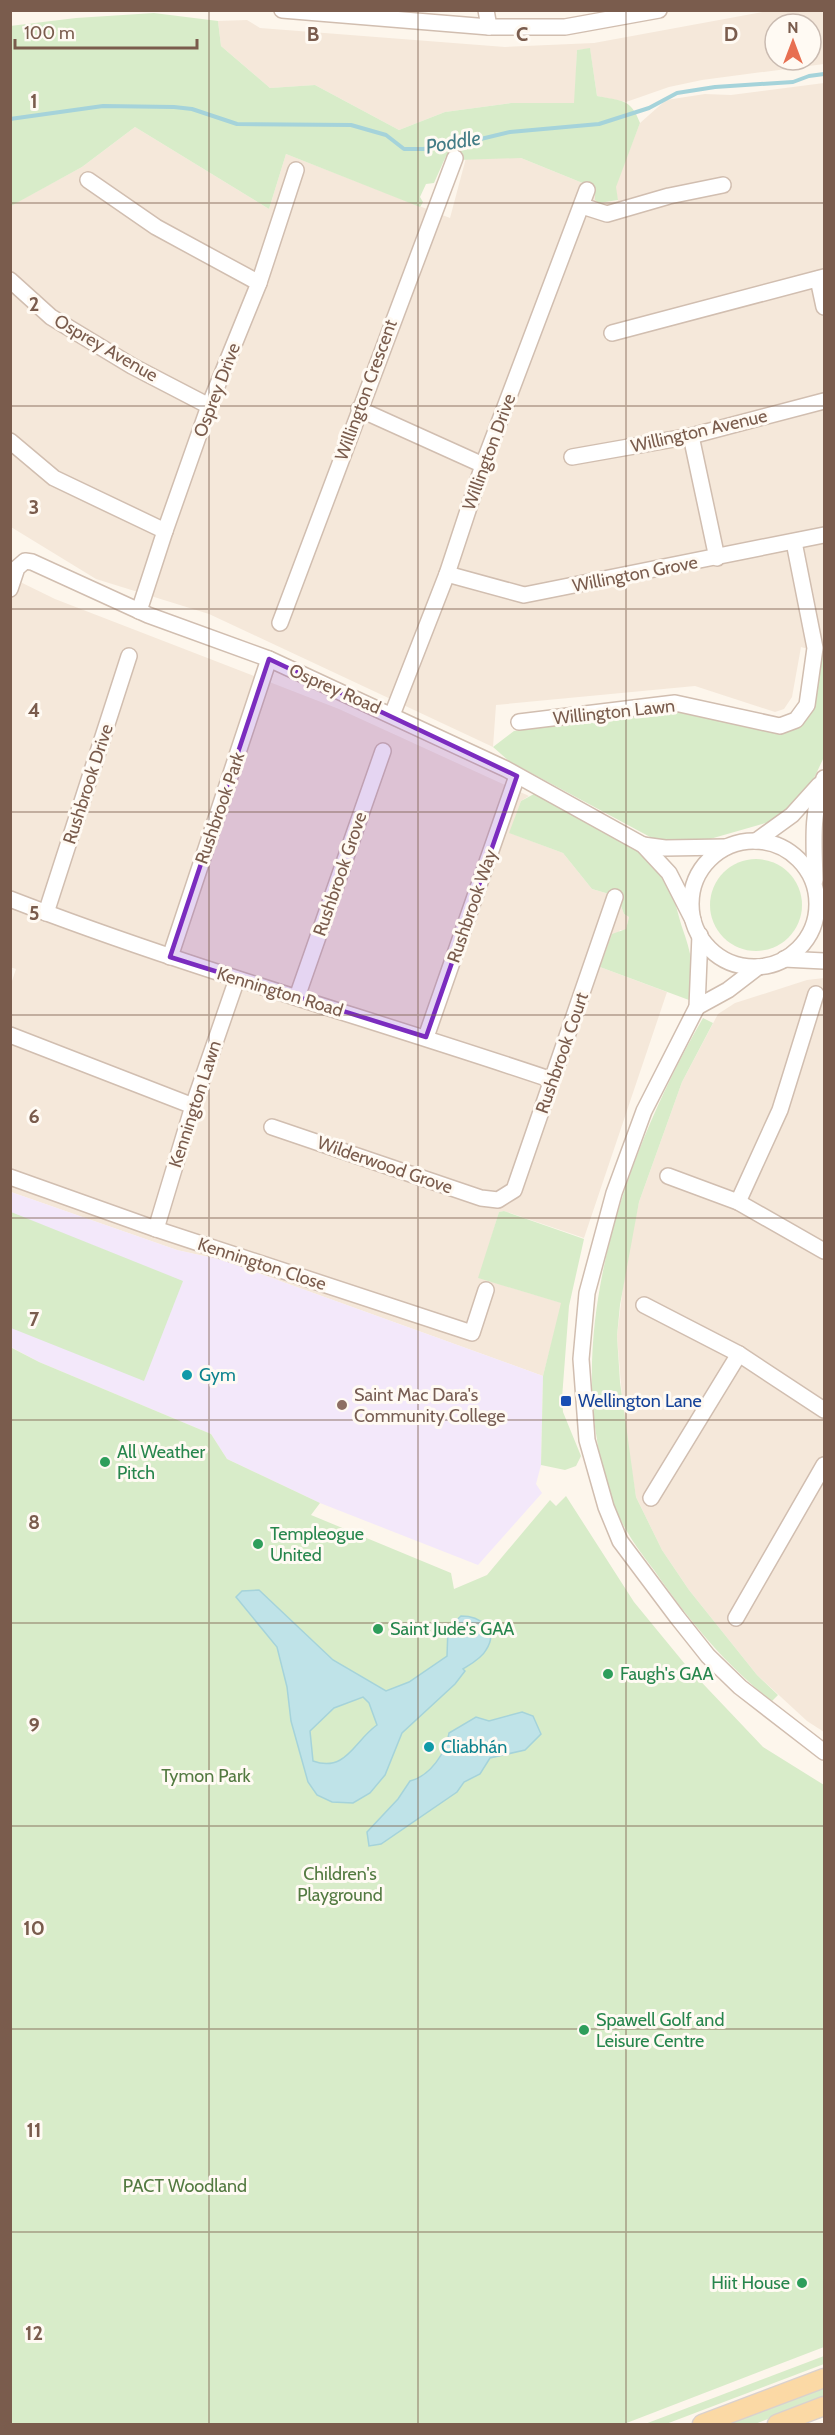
<svg xmlns="http://www.w3.org/2000/svg" width="835" height="2435" viewBox="0 0 835 2435" font-family="Cabin,sans-serif">
	<style>
		.residential { fill: #f5e8da; fill-rule: evenodd }
		.education { fill: #f3e8fa }
		.green { fill: #d8ecc9 }
		.water { fill: #bfe3e8; stroke: #a5d3da; stroke-width: 1.5; fill-rule: evenodd }
		.lines { fill: none; stroke-linecap: round; stroke-linejoin: round }
		.stream { stroke: #a5d3da; stroke-width: 4 }
		.minor-casing { stroke: #d1beb0; stroke-width: 18 }
		.major-casing { stroke: #dad1cd; stroke-width: 21 }
		.minor { stroke: #fff; stroke-width: 15 }
		.major { stroke: #fbd9a5; stroke-width: 18 }
		.marked { fill: #7b2cbf; fill-opacity: 0.2; stroke: #7b2cbf; stroke-width: 4.5; stroke-linejoin: round }
		.grid { fill: none; stroke: #7a5c4d; stroke-width: 1.5; stroke-opacity: 0.55 }
		.culture-dot { fill: #0f9aa8; stroke: #fffaf3; stroke-width: 2 }
		.transit-dot { fill: #1a4fb4; stroke: #fffaf3; stroke-width: 2 }
		.education-dot { fill: #8d6e63; stroke: #fffaf3; stroke-width: 2 }
		.leisure-dot { fill: #2e9e5b; stroke: #fffaf3; stroke-width: 2 }
		.labels { text-anchor: middle; dominant-baseline: central; stroke-width: 6; stroke-linejoin: round; paint-order: stroke }
		.street-label { font-size: 18px; fill: #7a5c4d; stroke: #fffaf3 }
		.culture-label { font-size: 18px; fill: #0d838f; stroke: #fffaf3; text-anchor: start }
		.education-label { font-size: 18px; fill: #785e54; stroke: #fffaf3; text-anchor: start }
		.transit-label { font-size: 18px; fill: #164399; stroke: #fffaf3; text-anchor: start }
		.leisure-label { font-size: 18px; fill: #27864d; stroke: #fffaf3; text-anchor: start }
		.park-label { font-size: 18px; fill: #537a41; stroke: #fffaf3 }
		.water-label { font-size: 20px; font-style: italic; fill: #437c86; stroke: #fffaf3 }
		.grid-label { font-size: 20px; text-anchor: middle; font-weight: bold; fill: #7a5c4d; stroke: #fffaf3; stroke-width: 6; stroke-linejoin: round; paint-order: stroke }
	</style>
	<rect width="100%" height="100%" fill="#fdf6ec"/>
	<g class="residential">
		<path d="M768 11H824V64L702 80 669 87 626 102 597 96 590 49 577 50 575 103H511L445 112 399 130 315 85 270 88 221 46 218 21 247 20 260 28 505 47 594 43ZM775 24H811V60H775Z"/>
		<path d="M824 83V654L801 647 792 697 784 709 775 712 695 686 496 705 493 747 209 614 96 579 11 527 10 206 82 167 135 127 269 209 286 154 450 218 466 158H521L590 186 595 189 599 203 618 201 615 187 640 123 666 100 705 94 731 95Z"/>
		<path d="M10 577 55 599 339 709 529 796 521 801 510 833 563 853 592 889 623 898 621 906 624 914 629 917 626 930H620L600 967 667 992 584 1238 504 1211 499 1212 479 1278 562 1303 543 1376 222 1260 177 1250 11 1192 10 987 16 969 10 967Z"/>
		<path d="M824 978V1732L807 1721 757 1675 689 1590 662 1550 636 1497 624 1421 617 1336 626 1262 639 1202 682 1082 718 1014 735 1003 807 980Z"/>
	</g>
	<path class="education" d="M11 1192 177 1250 222 1260 543 1376 541 1465 536 1484 542 1493 478 1565 320 1503 227 1459 211 1434 39 1362 11 1347Z"/>
	<g class="green">
		<path d="M154 13 218 21 221 46 270 88 315 85 399 130 445 112 511 103H574L577 50 590 48 597 96C621 101 631 98 640 123L616 187 618 200 599 203 595 200V189L590 186 521 158 458 160 446 156 434 183 426 184 420 197 423 202 420 207 286 154 269 209 135 127 82 167 11 206 10 26 76 18Z"/>
		<path d="M821 654H824V757L807 793 793 808 769 822 689 845 667 843 652 838 509 761 493 747 514 731 675 710 796 728Z"/>
		<path d="M534 794C570 814 642 843 664 877 675 893 677 914 684 933 691 953 697 979 689 1000L600 967 612 934 626 929 629 917 624 914 621 906 623 898 592 889 563 853 509 833 521 801Z"/>
		<path d="M824 803V872L817 824Z"/>
		<circle cx="756" cy="905" r="46"/>
		<path d="M703 1018 713 1023 682 1082 639 1202 620 1305 617 1336 620 1382 636 1497 662 1550 689 1590 757 1675 778 1695 772 1701C724 1664 688 1619 654 1570 640 1552 626 1533 617 1512 553 1355 622 1158 703 1018Z"/>
		<path d="M504 1211 584 1239 569 1306 562 1398 563 1412 581 1456 576 1466 565 1470 541 1465 543 1376 561 1303 478 1278 499 1212Z"/>
		<path d="M11 1212 183 1281 144 1381 11 1328Z"/>
		<path d="M10 1347 39 1362 211 1434 227 1459 320 1503 311 1515 451 1573 454 1589 487 1575 550 1500 556 1506 566 1496 634 1602 689 1669 763 1747 824 1785V2347L624 2424H11Z"/>
		<path d="M824 2356V2364L666 2424H645Z"/>
		<path d="M824 2384V2398L755 2424H720Z"/>
	</g>
	<g class="water">
		<path d="M259 1590 333 1660 386 1691 409 1682 447 1656 448 1628 461 1616C479 1616 500 1629 486 1650 482 1658 471 1664 463 1669L465 1671 455 1684 402 1733 385 1775 370 1793 353 1803 332 1802 317 1795 308 1782 291 1721 287 1687 277 1647 236 1597 242 1591ZM363 1697 369 1703 377 1725C354 1741 346 1773 313 1761L310 1731 334 1708Z"/>
		<path d="M522 1712 533 1716 541 1734 525 1750 490 1758 480 1774 464 1782 457 1792 381 1844 369 1846 367 1832 398 1799 410 1781C430 1776 446 1753 449 1733L476 1717 489 1721Z"/>
	</g>
	<g class="lines">
		<path class="stream" d="M10 119 103 106 174 107 192 109 237 124 351 125 386 135 404 149H423L460 144 510 132 599 124 649 108 677 93 715 87 793 82 809 76 824 74"/>
		<g class="minor-casing">
			<g id="minor">
				<path d="M282 10 489 27H565L659 10"/>
				<path d="M486 10 489 27"/>
				<path d="M88 180 156 227 259 283"/>
				<path d="M582 206 607 214 669 196 723 185"/>
				<path d="M818 279 824 307"/>
				<path d="M10 280 51 317 132 366 209 406"/>
				<path d="M612 333 824 277"/>
				<path d="M359 409 483 465"/>
				<path d="M691 436 717 558"/>
				<path d="M10 441 54 478 165 531"/>
				<path d="M572 457 691 436 824 401"/>
				<path d="M447 574 524 595 824 535"/>
				<path d="M10 589 17 568 25 561 32 562 148 615 269 659 506 769 643 845 669 873 693 920"/>
				<path d="M139 611 165 531 209 406 259 283 296 170"/>
				<path d="M280 623 455 158"/>
				<path d="M392 715 447 574 483 465 587 190"/>
				<path d="M519 722 675 703 780 726 796 720 807 705 815 648 794 542"/>
				<path d="M756 841 792 815 819 785"/>
				<circle cx="754" cy="904" r="63"/>
				<path d="M643 845 665 848 726 847"/>
				<path d="M815 880C814 844 811 813 824 778"/>
				<path d="M10 899C188 968 372 1019 552 1080"/>
				<path d="M46 913 129 656"/>
				<path d="M700 935 697 1007 644 1111 614 1193 587 1293 581 1359 587 1440 606 1507 620 1541 677 1617 708 1656 740 1687 824 1752"/>
				<path d="M170 957 269 659"/>
				<path d="M784 959 824 961"/>
				<path d="M297 997 383 751"/>
				<path d="M697 1007 728 990 758 967"/>
				<path d="M10 1035 193 1106"/>
				<path d="M426 1037 517 776"/>
				<path d="M272 1127 481 1198 498 1200 514 1190 615 897"/>
				<path d="M668 1176 738 1202 824 1251"/>
				<path d="M10 1177 156 1229 472 1333 486 1290"/>
				<path d="M738 1202 780 1110 816 994"/>
				<path d="M156 1229 193 1106 237 979"/>
				<path d="M644 1305 739 1354 824 1410"/>
				<path d="M651 1498 739 1354"/>
				<path d="M736 1618 824 1465"/>
			</g>
		</g>
		<g class="major-casing">
			<g id="major">
				<path d="M702 2424 824 2378"/>
				<path d="M777 2424 824 2406"/>
			</g>
		</g>
		<use href="#minor" class="minor"/>
		<use href="#major" class="major"/>
	</g>
	<path class="marked" d="M269 659 517 776 426 1037 170 957Z"/>
	<path class="grid" d="M209 10V2424M418 10V2424M626 10V2424M10 203H824M10 406H824M10 609H824M10 812H824M10 1015H824M10 1218H824M10 1420H824M10 1623H824M10 1826H824M10 2029H824M10 2232H824"/>
	<g class="culture-dot">
		<circle cx="187" cy="1375" r="6"/>
		<circle cx="429" cy="1747" r="6"/>
	</g>
	<rect class="transit-dot" x="560" y="1395" width="12" height="12" rx="3"/>
	<circle class="education-dot" cx="342" cy="1405" r="6"/>
	<g class="leisure-dot">
		<circle cx="105" cy="1462" r="6"/>
		<circle cx="258" cy="1544" r="6"/>
		<circle cx="378" cy="1629" r="6"/>
		<circle cx="608" cy="1674" r="6"/>
		<circle cx="584" cy="2030" r="6"/>
		<circle cx="802" cy="2283" r="6"/>
	</g>
	<g class="labels">
		<g class="street-label">
			<text transform="translate(106 348) rotate(30)">Osprey Avenue</text>
			<text transform="translate(217 390) rotate(-69)">Osprey Drive</text>
			<text transform="translate(366 390) rotate(-70)">Willington Crescent</text>
			<text transform="translate(699 431) rotate(-13)">Willington Avenue</text>
			<text transform="translate(489 452) rotate(-70)">Willington Drive</text>
			<text transform="translate(635 574) rotate(-11)">Willington Grove</text>
			<text transform="translate(335 689) rotate(24)">Osprey Road</text>
			<text transform="translate(614 712) rotate(-6)">Willington Lawn</text>
			<text transform="translate(88 784) rotate(-72)">Rushbrook Drive</text>
			<text transform="translate(220 808) rotate(-71)">Rushbrook Park</text>
			<text transform="translate(340 874) rotate(-71)">Rushbrook Grove</text>
			<text transform="translate(472 906) rotate(-71)">Rushbrook Way</text>
			<text transform="translate(280 992) rotate(17)">Kennington Road</text>
			<text transform="translate(562 1053) rotate(-71)">Rushbrook Court</text>
			<text transform="translate(195 1104) rotate(-72)">Kennington Lawn</text>
			<text transform="translate(385 1165) rotate(19)">Wilderwood Grove</text>
			<text transform="translate(262 1264) rotate(18)">Kennington Close</text>
		</g>
		<g class="culture-label">
			<text x="199" y="1375">Gym</text>
			<text x="441" y="1747">Cliabhán</text>
		</g>
		<g class="education-label">
			<text x="354" y="1395">Saint Mac Dara's<tspan x="354" dy="21">Community College</tspan></text>
		</g>
		<g class="transit-label">
			<text x="578" y="1401">Wellington Lane</text>
		</g>
		<g class="leisure-label">
			<text x="117" y="1452">All Weather<tspan x="117" dy="21">Pitch</tspan></text>
			<text x="270" y="1534">Templeogue<tspan x="270" dy="21">United</tspan></text>
			<text x="390" y="1629">Saint Jude's GAA</text>
			<text x="620" y="1674">Faugh's GAA</text>
			<text x="596" y="2020">Spawell Golf and<tspan x="596" dy="21">Leisure Centre</tspan></text>
			<text x="790" y="2283" text-anchor="end">Hiit House</text>
		</g>
		<g class="park-label">
			<text x="206" y="1776">Tymon Park</text>
			<text x="340" y="1874">Children's<tspan x="340" dy="21">Playground</tspan></text>
			<text x="185" y="2186">PACT Woodland</text>
		</g>
		<g class="water-label">
			<text transform="translate(453 142) rotate(-10)">Poddle</text>
		</g>
	</g>
	<g class="grid-label">
		<text x="313" y="41">B</text>
		<text x="522" y="41">C</text>
		<text x="731" y="41">D</text>
		<text x="34" y="108">1</text>
		<text x="34" y="311">2</text>
		<text x="34" y="514">3</text>
		<text x="34" y="717">4</text>
		<text x="34" y="920">5</text>
		<text x="34" y="1123">6</text>
		<text x="34" y="1326">7</text>
		<text x="34" y="1529">8</text>
		<text x="34" y="1732">9</text>
		<text x="34" y="1935">10</text>
		<text x="34" y="2137">11</text>
		<text x="34" y="2340">12</text>
	</g>
	<rect width="835" height="2435" fill="none" stroke="#7a5c4d" stroke-width="24"/>
	<g transform="translate(793 42)"><circle r="28" fill="#fffaf3" stroke="#cabbb1" stroke-width="1.5"/>
	<path d="M0-4.5L10 22L0 15L-10 22Z" fill="#e76f51"/>
	<text y="-9" font-size="16" font-weight="bold" text-anchor="middle" fill="#7a5c4d">N</text>
	</g>
	<path d="M15 39v9h182v-9" fill="none" stroke="#7a5c4d" stroke-width="3"/>
	<text x="24" y="39" font-size="18" fill="#7a5c4d" stroke="#fffaf3" stroke-width="4.5" paint-order="stroke">100 m</text>
</svg>
